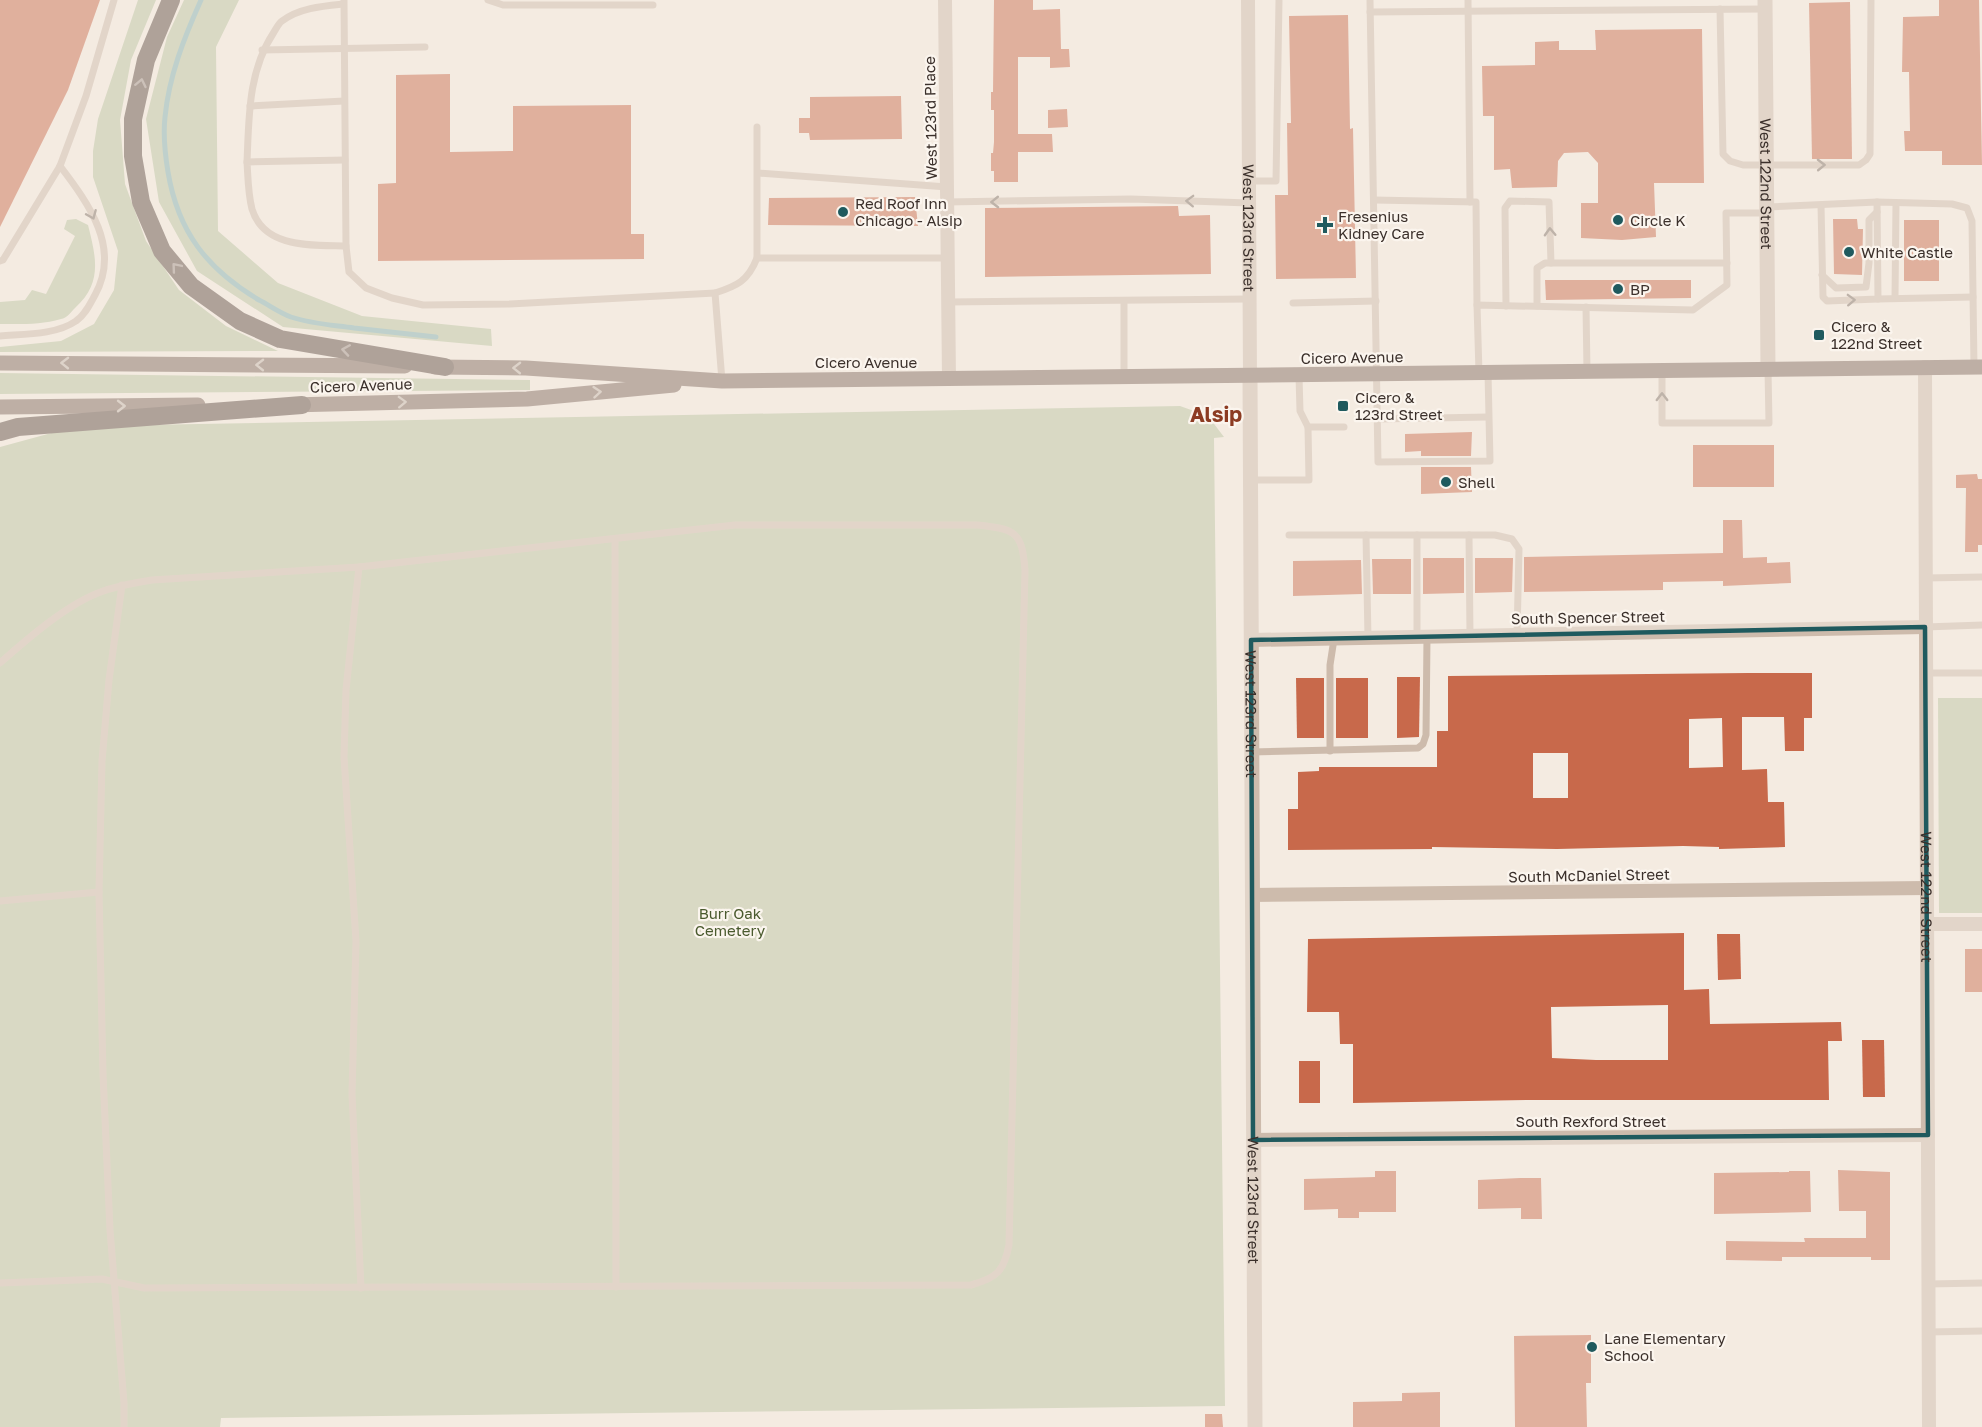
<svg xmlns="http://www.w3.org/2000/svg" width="1982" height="1427" viewBox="0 0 1982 1427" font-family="'Golos Text',sans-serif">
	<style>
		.green { fill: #b8c4a0 }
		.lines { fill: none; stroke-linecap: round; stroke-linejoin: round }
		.stream { stroke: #7fb0b2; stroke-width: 5 }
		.building { fill: #c8694b; fill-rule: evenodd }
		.service { stroke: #cdbbac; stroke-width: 7 }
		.minor { stroke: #cdbbac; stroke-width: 14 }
		.tertiary { stroke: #cdbbac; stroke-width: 15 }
		.primary { stroke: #7d675c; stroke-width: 15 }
		.motorway { stroke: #5c4a42; stroke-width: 18 }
		.oneway { stroke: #9c8e87 }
		.oneway2 { stroke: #7d6f65 }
		.oneway3 { stroke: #c2b5ac }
		.marked { fill: none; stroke: #1f5a5e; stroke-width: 4.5; stroke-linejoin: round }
		.poi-dot { fill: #1f5a5e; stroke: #fbf5ee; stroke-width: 2 }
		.labels { text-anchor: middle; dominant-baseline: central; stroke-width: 4.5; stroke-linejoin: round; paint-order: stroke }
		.street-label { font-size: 15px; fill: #3b302b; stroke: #fbf5ee }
		.poi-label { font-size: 15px; fill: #3b302b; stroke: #fbf5ee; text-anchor: start }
		.park-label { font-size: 15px; fill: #4a5a2e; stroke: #fbf5ee }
		.district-label { font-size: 21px; font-weight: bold; fill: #8c3b22; stroke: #fbf5ee }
	</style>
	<rect width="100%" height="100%" fill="#f4ebe1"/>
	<g class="green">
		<path d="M138 0H156L131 60 120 120 125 184 146 241 179 290 226 326 278 351 0 352V347L61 341 94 324 114 290 118 251 93 177V151L98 119Z"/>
		<path d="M184 0H239L216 47 218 231 278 283 362 316 491 329 492 346 283 327 197 271 159 202 146 119 167 37Z"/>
		<path d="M76 219 88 225C96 257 103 283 75 308 71 312 67 318 61 319 41 325 20 324 0 324V302L25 300 32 290 46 294 75 236 64 229 67 220Z"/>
		<path d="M0 373 530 380V390L0 394Z"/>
		<path d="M1180 406 1208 416 1224 437 1214 438 1225 1406 221 1418 220 1427H0V447L55 432 141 425Z"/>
		<path d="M1938 698H1982V913H1939Z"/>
	</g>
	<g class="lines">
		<path class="stream" d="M201 0C184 38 169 76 165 117 163 135 165 154 168 172 178 232 207 269 259 300 269 305 280 313 291 317 312 324 333 325 354 328 381 331 408 334 436 337"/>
	</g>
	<g class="building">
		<path d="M0 0H100L68 90 0 227Z"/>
		<path d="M994 0H1033V10L1060 9 1061 49H1069L1070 67 1050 68V57H1018V134H1052L1053 152H1018V182H994V171H991V153H993L994 142V110H991V92H993Z"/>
		<path d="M1939 0H1979L1982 165H1942V151H1905L1904 131H1910L1909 72H1902L1903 17 1939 16Z"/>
		<path d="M1850 2 1852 159H1812L1809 3Z"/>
		<path d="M1348 15 1350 129 1353 128 1356 278 1276 279 1275 195H1288L1287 123H1291L1289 16Z"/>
		<path d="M1702 29 1704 183H1654L1656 237 1622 240 1581 238V203H1598V163L1588 152 1564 153 1558 161 1557 187 1512 188 1510 169 1494 170V116H1483L1482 66 1535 65V42L1559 41V50H1596L1595 30Z"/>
		<path d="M450 74V152L513 151V106L631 105V234H644V259L378 261V184L396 183V75Z"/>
		<path d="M901 96 902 139 810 140 809 133H799V118H810V97Z"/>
		<path d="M1067 109 1068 127 1048 128V110Z"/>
		<path d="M915 197 918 226 768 225 769 198Z"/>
		<path d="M1177 206H1178L1179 216 1210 215 1211 274 985 277V208Z"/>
		<path d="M1833 219H1857L1858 229H1863L1862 275 1834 274Z"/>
		<rect x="1904" y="220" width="35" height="61"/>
		<path d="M1545 280H1691V298L1546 300Z"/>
		<path d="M1472 432 1471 456H1421V451L1405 452V434Z"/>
		<rect x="1693" y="445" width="81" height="42"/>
		<path d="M1421 467H1471L1472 492 1421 494Z"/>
		<path d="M1977 474 1978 479H1982V545H1978V552H1965L1966 488H1956V475Z"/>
		<path d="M1723 520H1742L1743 558 1767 557V563L1790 562 1791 583 1723 586V581L1663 582V590L1524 592V557L1723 553Z"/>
		<path d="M1423 558H1464V593L1423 594Z"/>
		<path d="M1475 558H1513L1512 592 1475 593Z"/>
		<path d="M1372 559H1411V594H1373Z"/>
		<path d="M1361 560 1362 594 1293 596V561Z"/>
		<path d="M1748 673H1812V718H1804V751H1785L1784 717H1742V770L1767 769 1768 802H1784L1785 847 1719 849V847L1683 846 1557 849 1432 847V849L1288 850V809H1298V772L1319 771V767H1437V731H1448V676ZM1722 718 1723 767 1689 768V719ZM1533 753H1568V798H1533Z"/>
		<path d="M1397 677H1420L1419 737 1397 738Z"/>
		<path d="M1296 678H1324V738H1297Z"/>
		<rect x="1336" y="678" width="32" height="60"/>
		<path d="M1684 933V990L1709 989 1710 1024 1841 1022 1842 1041H1828L1829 1100H1530L1353 1103V1044H1340L1339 1012H1307L1308 939ZM1668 1005V1060H1596L1552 1058 1551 1007Z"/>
		<path d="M1717 934H1740L1741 979 1718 980Z"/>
		<rect x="1965" y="949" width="17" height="43"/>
		<path d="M1862 1040H1884L1885 1097H1863Z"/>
		<rect x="1299" y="1061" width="21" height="42"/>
		<path d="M1838 1170 1890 1172V1260H1871V1257H1782V1261L1726 1260V1241L1805 1242 1804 1238H1866V1211H1839Z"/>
		<path d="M1375 1171H1396V1212H1359V1218H1338V1209L1304 1210V1179L1375 1177Z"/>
		<path d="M1789 1171H1810L1811 1212 1714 1214V1173L1789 1172Z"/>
		<path d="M1520 1178H1541L1542 1219H1521V1208L1478 1209V1180Z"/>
		<path d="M1591 1335V1383H1586L1587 1427H1515L1514 1336Z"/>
		<path d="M1440 1392V1427H1353V1402L1402 1401V1393Z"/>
		<path d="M1205 1414H1222L1223 1427H1205Z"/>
	</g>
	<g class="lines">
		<g class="service">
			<path d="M344 0 346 246 349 272 366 288 392 298 423 305 510 304 715 293 722 381"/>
			<path d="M488 0 503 5H653"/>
			<path d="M1370 0 1378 462 1490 461 1488 373"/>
			<path d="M1468 0 1470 202"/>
			<path d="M1720 9 1723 154 1730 161 1743 165H1859L1866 160 1870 154 1871 0"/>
			<path d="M1370 12 1765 9"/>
			<path d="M262 50 425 47"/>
			<path d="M250 106 344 101"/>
			<path d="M345 160 247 162C248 177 248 194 252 209 264 249 313 245 346 246"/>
			<path d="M247 162C249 117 248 71 274 32 276 29 278 24 282 21 299 8 323 6 343 4"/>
			<path d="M758 173 947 187"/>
			<path d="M1249 181H1276L1279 0"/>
			<path d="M1374 200 1476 202 1477 305"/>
			<path d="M947 202 1131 199 1249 203"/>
			<path d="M1821 205 1823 297 1827 301 1878 299 1877 202"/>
			<path d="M1767 207 1877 202 1952 204 1967 208 1972 221 1974 367"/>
			<path d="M757 258H948"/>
			<path d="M0 261 3 260 60 166 86 96 114 0"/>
			<path d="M1822 275 1836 288 1866 287 1869 263V220L1877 212"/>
			<path d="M715 293C737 286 748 281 757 258V127"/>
			<path d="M1895 298 1896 203"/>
			<path d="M1878 299 1973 297"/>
			<path d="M948 302 1249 299"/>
			<path d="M1293 303 1376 301"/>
			<path d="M1506 306 1505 208 1510 201 1549 202 1551 263"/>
			<path d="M1537 306V268L1545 263H1727"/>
			<path d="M1586 307 1587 371"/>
			<path d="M0 336C24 334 56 335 76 321 85 315 90 304 95 295 121 248 89 204 60 166"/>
			<path d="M1662 370V423H1769L1768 370"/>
			<path d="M1479 373 1477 305 1693 310 1727 285 1726 213H1767"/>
			<path d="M1124 377V301"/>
			<path d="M1378 419 1488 417"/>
			<path d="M1308 427H1344"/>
			<path d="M1250 480H1309L1308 427 1300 411 1299 376"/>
			<path d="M1289 535H1495L1512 539 1519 549 1517 635"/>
			<path d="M1366 535 1368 638"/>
			<path d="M1417 535V637"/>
			<path d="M1469 535 1470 636"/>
			<path d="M615 540 616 1287"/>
			<path d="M359 567 346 690 344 757 356 941 352 1094 361 1288"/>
			<path d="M1925 578 1982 577"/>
			<path d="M122 585 109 680 102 761 99 892 103 1074 110 1230 124 1403V1427"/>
			<path d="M1925 627 1982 625"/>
			<path d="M0 663C27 639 65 606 98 593 115 586 133 583 152 580L359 567 735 525H977C1015 529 1022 531 1025 570L1009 1245C1004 1271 997 1278 971 1285L144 1288 102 1279 0 1283"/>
			<path d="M1925 673H1982"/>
			<path d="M1330 751V665L1334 639"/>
			<path d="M1251 752 1418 748 1423 744 1426 735 1427 637"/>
			<path d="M0 901 99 892"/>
			<path d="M1928 1284 1982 1283"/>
			<path d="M1928 1332 1982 1331"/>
		</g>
		<g class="minor">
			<path d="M945 0 949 379"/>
			<path id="s1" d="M1248 0 1250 376"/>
			<path id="s2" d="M1925 367 1929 1427"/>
			<path d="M1251 640 1925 627"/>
			<path d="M1252 895 1927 888"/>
			<path d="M1927 924H1982"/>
			<path d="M1253 1140 1928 1135"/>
		</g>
		<g class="tertiary">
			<path id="s3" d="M1765 0 1768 369"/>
			<path id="s4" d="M1250 376 1255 1427"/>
		</g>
		<g class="primary">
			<path d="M0 363 405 366"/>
			<path d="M435 367 526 368 722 381 1982 367"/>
			<path d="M291 405 527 399 674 385"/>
			<path d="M0 407 198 405"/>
		</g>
		<g class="motorway">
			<path d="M171 0 146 60 133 119V156L141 202 162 251 191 286 240 321 280 339 445 367"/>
			<path d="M0 432 18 427 302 405"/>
		</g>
	</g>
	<defs><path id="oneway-chevron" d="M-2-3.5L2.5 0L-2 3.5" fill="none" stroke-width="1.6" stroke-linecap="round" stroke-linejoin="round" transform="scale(1.5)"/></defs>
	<g class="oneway">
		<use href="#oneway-chevron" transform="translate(141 83) rotate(-78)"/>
		<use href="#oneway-chevron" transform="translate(176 267) rotate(-130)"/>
		<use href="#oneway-chevron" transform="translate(346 350) rotate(-171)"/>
	</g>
	<g class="oneway2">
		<use href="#oneway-chevron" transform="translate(1821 165) rotate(-1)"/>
		<use href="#oneway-chevron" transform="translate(1190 201) rotate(-178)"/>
		<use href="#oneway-chevron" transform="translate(995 202) rotate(179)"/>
		<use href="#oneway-chevron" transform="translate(92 215) rotate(67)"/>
		<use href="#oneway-chevron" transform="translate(1550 232) rotate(-92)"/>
		<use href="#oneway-chevron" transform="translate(1851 300) rotate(-2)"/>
		<use href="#oneway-chevron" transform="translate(1662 397) rotate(-90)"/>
	</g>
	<g class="oneway3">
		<use href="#oneway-chevron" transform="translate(65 363) rotate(-179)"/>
		<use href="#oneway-chevron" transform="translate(260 365) rotate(-179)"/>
		<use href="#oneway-chevron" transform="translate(517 368) rotate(-179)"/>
		<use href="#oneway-chevron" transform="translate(597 392) rotate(-5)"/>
		<use href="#oneway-chevron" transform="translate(402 402) rotate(-2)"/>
		<use href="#oneway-chevron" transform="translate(121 406)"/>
	</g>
	<path d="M0 0H1982V1427H0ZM1925 627 1928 1135 1253 1140 1251 640Z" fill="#f4ebe1" fill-opacity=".55" fill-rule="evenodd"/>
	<path class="marked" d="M1925 627 1928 1135 1253 1140 1251 640Z"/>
	<g class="poi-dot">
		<circle cx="843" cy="212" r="6"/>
		<circle cx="1618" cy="220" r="6"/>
		<path d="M1322 216h6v6h6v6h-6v6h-6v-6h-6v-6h6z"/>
		<circle cx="1849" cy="252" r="6"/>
		<circle cx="1618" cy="289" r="6"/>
		<rect x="1813" y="329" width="12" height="12" rx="3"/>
		<rect x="1337" y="400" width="12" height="12" rx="3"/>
		<circle cx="1446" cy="482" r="6"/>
		<circle cx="1592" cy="1347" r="6"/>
	</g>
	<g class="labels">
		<g class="street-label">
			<text transform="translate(930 118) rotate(-91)">West 123rd Place</text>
			<text stroke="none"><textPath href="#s3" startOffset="184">West 122nd Street</textPath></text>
			<text stroke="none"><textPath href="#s1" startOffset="228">West 123rd Street</textPath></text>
			<text transform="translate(1352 357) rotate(-1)">Cicero Avenue</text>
			<text x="866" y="362">Cicero Avenue</text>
			<text transform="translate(361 385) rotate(-2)">Cicero Avenue</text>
			<text transform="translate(1588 617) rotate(-1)">South Spencer Street</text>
			<text stroke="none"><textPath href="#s4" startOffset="338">West 123rd Street</textPath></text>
			<text transform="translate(1589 875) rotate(-1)">South McDaniel Street</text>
			<text stroke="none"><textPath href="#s2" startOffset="530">West 122nd Street</textPath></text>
			<text x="1591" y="1121">South Rexford Street</text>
			<text stroke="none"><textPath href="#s4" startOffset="824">West 123rd Street</textPath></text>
		</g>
		<g class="poi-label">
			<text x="855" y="203">Red Roof Inn<tspan x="855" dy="17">Chicago - Alsip</tspan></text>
			<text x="1338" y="216">Fresenius<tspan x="1338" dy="17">Kidney Care</tspan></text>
			<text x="1630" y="220">Circle K</text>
			<text x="1861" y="252">White Castle</text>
			<text x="1630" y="289">BP</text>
			<text x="1831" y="326">Cicero &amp;<tspan x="1831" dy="17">122nd Street</tspan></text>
			<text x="1355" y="397">Cicero &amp;<tspan x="1355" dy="17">123rd Street</tspan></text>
			<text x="1458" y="482">Shell</text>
			<text x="1604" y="1338">Lane Elementary<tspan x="1604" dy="17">School</tspan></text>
		</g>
		<g class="park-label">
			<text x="730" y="913">Burr Oak<tspan x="730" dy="17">Cemetery</tspan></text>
		</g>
		<g class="district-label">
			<text x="1216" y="414">Alsip</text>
		</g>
	</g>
</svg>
